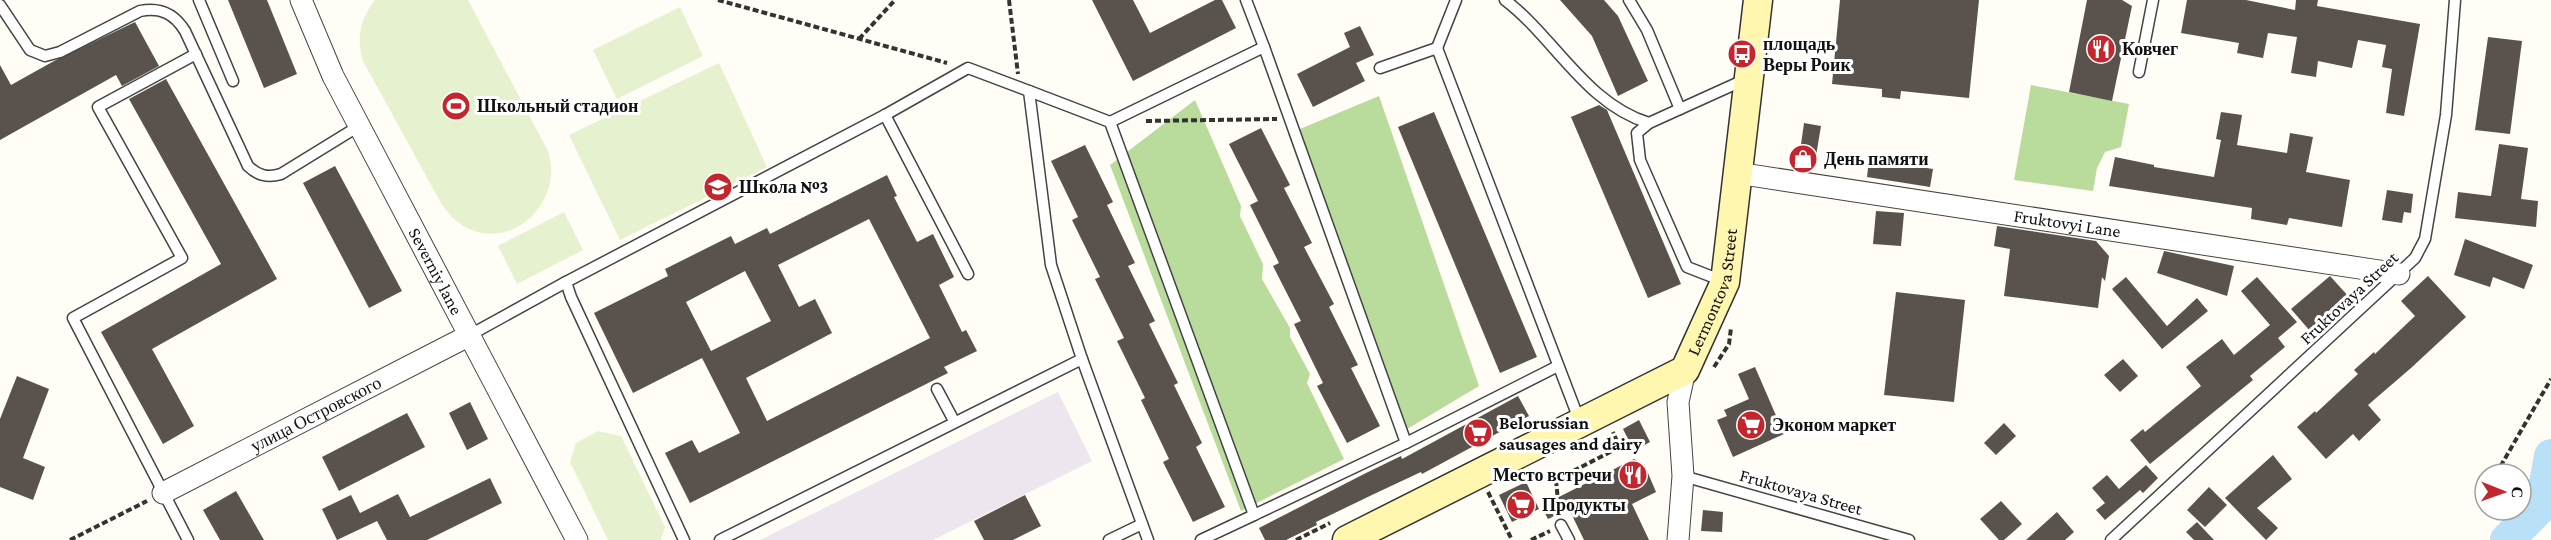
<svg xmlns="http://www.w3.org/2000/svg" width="2551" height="540" viewBox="0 0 2551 540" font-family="'Crimson Pro',serif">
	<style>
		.industrial { fill: #eee6ef }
		.forest { fill: #b9dc9c }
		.pitch { fill: #e6f2cf }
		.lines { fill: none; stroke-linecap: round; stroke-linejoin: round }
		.river { stroke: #b9e0f7; stroke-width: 34 }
		.building { fill: #5a524d; fill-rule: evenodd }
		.lane-casing { stroke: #444; stroke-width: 13 }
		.street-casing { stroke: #444; stroke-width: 23 }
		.secondary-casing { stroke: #333; stroke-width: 31 }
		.path { stroke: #333; stroke-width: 4; stroke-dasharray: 6 3; stroke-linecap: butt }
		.lane { stroke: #fff; stroke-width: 10 }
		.street { stroke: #fff; stroke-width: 21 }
		.secondary { stroke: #fff6b0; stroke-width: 28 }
		.labels { text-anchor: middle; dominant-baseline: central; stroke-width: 6; stroke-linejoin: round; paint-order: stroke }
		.poi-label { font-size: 18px; font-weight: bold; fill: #111; stroke: #fff; text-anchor: start }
		.street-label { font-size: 18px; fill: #111; stroke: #fff }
	</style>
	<rect width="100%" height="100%" fill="#fffdf5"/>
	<path class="industrial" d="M1058 392 1092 461 933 540H760Z"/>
	<g class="forest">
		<path d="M2031 85 2129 104 2121 147 2105 152 2097 168 2093 191 2014 180Z"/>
		<path d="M1379 96 1479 386 1397 435 1288 134Z"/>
		<path d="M1195 100 1241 206 1240 216 1263 264 1262 279 1290 328V337L1310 374 1307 383 1344 459 1241 511 1110 165Z"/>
	</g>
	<g class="pitch">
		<path d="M375 0H468L548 151C565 203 509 255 462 225 454 220 448 213 442 205L363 61C356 37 360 20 375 0Z"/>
		<path d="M680 7 703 56 617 99 593 50Z"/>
		<path d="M719 63 767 167 620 240 569 135Z"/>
		<path d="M564 212 583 250 517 284 498 246Z"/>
		<path d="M598 431 621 436 665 527 661 540H608L570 462 576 443Z"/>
	</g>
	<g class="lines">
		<path class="river" d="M2507 540 2542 505 2551 456"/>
	</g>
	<g class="building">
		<path d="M228 0H267L297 74 264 88Z"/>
		<path d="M1092 0H1133L1150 33 1215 0H1222L1236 28 1133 81Z"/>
		<path d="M1560 0H1604L1618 16 1648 81 1618 96 1592 36Z"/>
		<path d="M1840 0H1979L1969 98 1901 91 1900 99 1882 97V89L1832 84Z"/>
		<path d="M2087 0H2122L2132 6 2112 101 2069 92Z"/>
		<path d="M2187 0H2246L2295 10 2296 0H2318L2317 6 2420 24 2404 116 2386 113 2392 69 2382 67 2386 45 2358 40 2352 68 2318 61 2316 77 2291 73 2297 37 2268 33 2263 58 2237 53 2239 43 2181 33Z"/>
		<path d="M135 22 159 66 122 86 116 75 0 140V65L11 85 54 61Z"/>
		<path d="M1360 26 1374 55 1356 63 1365 81 1313 107 1297 74 1350 47 1344 33Z"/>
		<path d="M2488 37 2522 41 2510 134 2475 130Z"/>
		<path d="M166 79 277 279 152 349 194 426 163 444 101 332 221 264 129 99Z"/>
		<path d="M1599 105 1607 110 1681 284 1648 298 1571 117Z"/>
		<path d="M1434 112 1537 357 1500 373 1398 127Z"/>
		<path d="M2221 112 2242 115 2237 145 2287 153 2290 133 2313 137 2306 172 2350 180 2342 227 2289 218 2287 225 2251 219 2252 208 2109 186 2115 157 2154 165V167L2214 177 2221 140 2216 139Z"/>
		<path d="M1804 123 1821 126 1814 168 1798 166Z"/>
		<path d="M1261 128 1290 185 1284 188 1312 243 1304 247 1334 304 1329 307 1358 365 1351 368 1380 426 1347 443 1317 386 1323 383 1294 324 1301 321 1273 266 1279 263 1250 205 1258 201 1229 144Z"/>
		<path d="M2499 144 2528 148 2521 199 2538 201 2536 227 2455 218 2458 192 2491 196Z"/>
		<path d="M1085 145 1113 202 1107 205 1135 263 1128 266 1155 321 1149 324 1178 383 1174 385 1202 443 1196 447 1225 507 1193 522 1163 462 1169 459 1141 400 1145 398 1117 341 1124 338 1095 279 1100 277 1072 220 1078 217 1051 161Z"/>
		<path d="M1869 159 1933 169 1930 187 1867 177Z"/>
		<path d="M335 166 402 291 369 308 303 183Z"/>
		<path d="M887 175 897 196 894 197 917 242 933 234 954 277 939 285 962 332 966 330 977 351 944 367 948 373 690 503 665 453 692 440 699 453 740 433 702 358 633 393 594 313 668 276 665 269 731 236 735 244 767 228 770 234ZM869 219 930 338 767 421 746 378 832 333 815 299 799 307 778 265ZM745 271 771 321 711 351 686 302Z"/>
		<path d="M2387 190 2413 194 2411 213 2404 212 2402 223 2382 220Z"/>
		<path d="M1876 211 1904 213 1901 246 1873 244Z"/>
		<path d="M1997 226 2096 241 2109 256 2105 281 2102 277 2098 308 2004 296 2010 249 1994 246Z"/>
		<path d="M2465 239 2533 265 2524 289 2493 277 2490 287 2454 275Z"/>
		<path d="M2164 251 2234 266 2227 296 2157 273Z"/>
		<path d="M2330 276 2350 298 2310 331 2291 309Z"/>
		<path d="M2428 276 2466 317 2411 368 2368 405 2381 420 2359 441 2353 434 2326 459 2297 427 2315 411 2316 413 2358 374 2354 370 2374 352 2375 354 2415 316 2401 301Z"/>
		<path d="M2126 277 2167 326 2197 298 2208 311 2162 349 2112 289Z"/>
		<path d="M2257 277 2297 322 2278 338 2285 347 2250 376 2253 380 2150 464 2130 440 2143 429 2145 432 2201 386 2186 367 2222 339 2234 355 2270 325 2241 291Z"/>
		<path d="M1896 292 1965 300 1954 402 1884 395Z"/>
		<path d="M2123 359 2138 376 2120 392 2104 375Z"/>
		<path d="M1755 367 1784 434 1733 457 1717 420 1727 416 1724 410 1749 399 1738 374Z"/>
		<path d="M17 376 49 389 23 458 45 467 33 500 0 487V419Z"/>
		<path d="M1518 396 1529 416 1422 474 1421 472 1374 494 1316 522 1317 525 1286 540H1265L1259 528 1364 474 1401 456 1402 459Z"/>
		<path d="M470 402 488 439 467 450 449 413Z"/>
		<path d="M407 413 425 447 339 491 322 457Z"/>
		<path d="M1639 420 1650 442 1634 451 1623 429Z"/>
		<path d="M2004 423 2016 436 1996 455 1984 443Z"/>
		<path d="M2273 455 2292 479 2257 508 2278 528 2266 540 2225 498Z"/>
		<path d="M1634 459 1645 466 1656 492 1632 504 1649 540H1584L1569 509 1548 519 1541 506Z"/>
		<path d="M2146 465 2158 478 2143 493 2140 490 2105 520 2096 510 2105 503 2092 488 2107 475 2119 489Z"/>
		<path d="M490 478 502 503 427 540H387L377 521 337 540 322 509 351 495 360 513 398 494 410 517Z"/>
		<path d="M1526 482 1539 509 1512 522 1499 495Z"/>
		<path d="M2209 487 2227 505 2205 527 2187 510Z"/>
		<path d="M236 491 264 540H220L203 510Z"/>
		<path d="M1025 495 1041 526 1013 540H984L974 521Z"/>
		<path d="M2001 501 2022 524 2004 540H1999L1980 519Z"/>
		<path d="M1703 510 1723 512 1722 532 1701 531Z"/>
		<path d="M2057 512 2074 532 2065 540H2026Z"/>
		<path d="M2197 522 2214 540H2194L2186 532Z"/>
	</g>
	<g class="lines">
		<g class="lane-casing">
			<g id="lane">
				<path d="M199 0 233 81"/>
				<path d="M1246 0 1264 47"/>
				<path d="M1505 0C1555 38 1586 104 1649 123L1744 80"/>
				<path d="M1629 0 1647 30 1680 109"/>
				<path d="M0 5 30 50 45 56 60 52 140 11C160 7 174 13 185 31L248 166C258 176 268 178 281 174L359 126"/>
				<path d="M1437 48 1456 0"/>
				<path d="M1380 68 1437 48 1580 422"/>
				<path d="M2139 72 2153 0"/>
				<path d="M885 115 968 274"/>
				<path d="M1110 122 1264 47 1406 443"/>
				<path d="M1649 123 1637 133 1640 160 1687 267 1723 281"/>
				<path d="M566 282 571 297 684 540"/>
				<path d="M470 335 566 282 885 115 968 68 1029 91"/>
				<path d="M937 389 954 421"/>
				<path d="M1683 476 1909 540"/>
				<path d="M1254 515 1406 443 1558 366"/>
				<path d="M1561 525 1569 540"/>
				<path d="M188 540 73 318 182 258 98 107 196 54"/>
				<path d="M720 540 1082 359"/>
				<path d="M1109 540 1142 524"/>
				<path d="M1148 540 1082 359 1051 265 1029 91 1110 122 1254 515 1201 540"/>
				<path d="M2111 540 2415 258 2425 239 2446 115 2455 0"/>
			</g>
		</g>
		<g class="street-casing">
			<g id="street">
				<path id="s1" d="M301 0 333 76 577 540"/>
				<path id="s2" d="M1737 173 2399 274"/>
				<path id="s3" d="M163 493 470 335"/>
				<path d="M1678 540 1683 476 1678 402 1685 370"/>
			</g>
		</g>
		<g class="secondary-casing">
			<g id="secondary">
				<path id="s4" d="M1347 540 1685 370 1725 282 1758 0"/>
			</g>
		</g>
		<g class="path">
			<path d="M718 0 947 63"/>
			<path d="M1009 0 1018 74"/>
			<path d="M859 39 895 0"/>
			<path d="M1146 121 1277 119"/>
			<path d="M1714 367 1729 344 1731 328"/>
			<path d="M1535 471 1539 478 1556 480 1614 450 1616 439 1613 432"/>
			<path d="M2496 474 2551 379"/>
			<path d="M1556 480 1559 512"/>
			<path d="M1488 492 1512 540"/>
			<path d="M2478 501 2485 491"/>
			<path d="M70 540 147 501"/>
			<path d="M1296 540 1330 523"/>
			<path d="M1531 540 1550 531"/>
		</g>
		<use href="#lane" class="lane"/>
		<use href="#street" class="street"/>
		<use href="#secondary" class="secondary"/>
	</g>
	<defs>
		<g id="restaurant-disc" transform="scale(1.5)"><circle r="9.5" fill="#c4262e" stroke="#fff"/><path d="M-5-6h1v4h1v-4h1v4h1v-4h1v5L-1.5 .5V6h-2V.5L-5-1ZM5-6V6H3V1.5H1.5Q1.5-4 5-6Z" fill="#fff"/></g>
		<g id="bus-disc" transform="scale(1.5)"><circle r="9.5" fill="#c4262e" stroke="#fff"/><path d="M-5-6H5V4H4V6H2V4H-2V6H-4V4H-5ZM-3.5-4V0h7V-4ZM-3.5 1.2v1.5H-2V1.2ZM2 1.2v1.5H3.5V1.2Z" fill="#fff"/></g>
		<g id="stadium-disc" transform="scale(1.5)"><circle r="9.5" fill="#c4262e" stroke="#fff"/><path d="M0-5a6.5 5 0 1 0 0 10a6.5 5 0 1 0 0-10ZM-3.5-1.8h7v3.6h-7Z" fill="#fff"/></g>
		<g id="shop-disc" transform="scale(1.5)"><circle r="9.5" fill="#c4262e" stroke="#fff"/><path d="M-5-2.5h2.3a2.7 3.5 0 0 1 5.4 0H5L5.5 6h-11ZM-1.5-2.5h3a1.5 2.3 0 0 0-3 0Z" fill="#fff"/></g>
		<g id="school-disc" transform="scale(1.5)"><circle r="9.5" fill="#c4262e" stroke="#fff"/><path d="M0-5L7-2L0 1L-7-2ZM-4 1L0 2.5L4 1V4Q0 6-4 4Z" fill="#fff"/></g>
		<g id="supermarket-disc" transform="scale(1.5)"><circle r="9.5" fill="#c4262e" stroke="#fff"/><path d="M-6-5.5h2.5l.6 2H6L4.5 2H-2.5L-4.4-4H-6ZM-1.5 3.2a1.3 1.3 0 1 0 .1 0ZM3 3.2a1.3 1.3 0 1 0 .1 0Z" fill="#fff"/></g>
	</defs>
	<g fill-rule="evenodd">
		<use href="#restaurant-disc" x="2101" y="49"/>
		<use href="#bus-disc" x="1742" y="54"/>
		<use href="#stadium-disc" x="456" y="106"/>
		<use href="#shop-disc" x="1803" y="159"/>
		<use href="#school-disc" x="718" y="187"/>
		<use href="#supermarket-disc" x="1751" y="425"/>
		<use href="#supermarket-disc" x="1478" y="433"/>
		<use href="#restaurant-disc" x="1633" y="475"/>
		<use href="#supermarket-disc" x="1521" y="505"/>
	</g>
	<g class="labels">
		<g class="poi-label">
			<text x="1763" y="44">площадь<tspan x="1763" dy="21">Веры Роик</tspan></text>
			<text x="2122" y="49">Ковчег</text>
			<text x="477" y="106">Школьный стадион</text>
			<text x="1824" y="159">День памяти</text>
			<text x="739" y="187">Школа №3</text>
			<text x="1499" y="423">Belorussian<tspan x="1499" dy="21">sausages and dairy</tspan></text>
			<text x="1772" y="425">Эконом маркет</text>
			<text x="1612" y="475" text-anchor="end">Место встречи</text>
			<text x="1542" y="505">Продукты</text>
		</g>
		<g class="street-label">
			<text stroke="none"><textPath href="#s2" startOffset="334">Fruktovyi Lane</textPath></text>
			<text stroke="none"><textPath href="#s1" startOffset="303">Severniy lane</textPath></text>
			<text stroke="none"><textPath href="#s4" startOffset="462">Lermontova Street</textPath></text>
			<text transform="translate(2349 298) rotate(-43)">Fruktovaya Street</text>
			<text stroke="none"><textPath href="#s3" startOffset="172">улица Островского</textPath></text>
			<text transform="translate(1801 492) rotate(16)">Fruktovaya Street</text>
		</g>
	</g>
	<g transform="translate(2503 492) rotate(91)"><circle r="28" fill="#ffffff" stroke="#a0a0a0" stroke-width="1.5"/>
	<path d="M0-4.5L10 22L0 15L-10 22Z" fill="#c4262e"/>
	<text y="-9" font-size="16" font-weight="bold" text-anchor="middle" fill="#111111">С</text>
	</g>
</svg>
